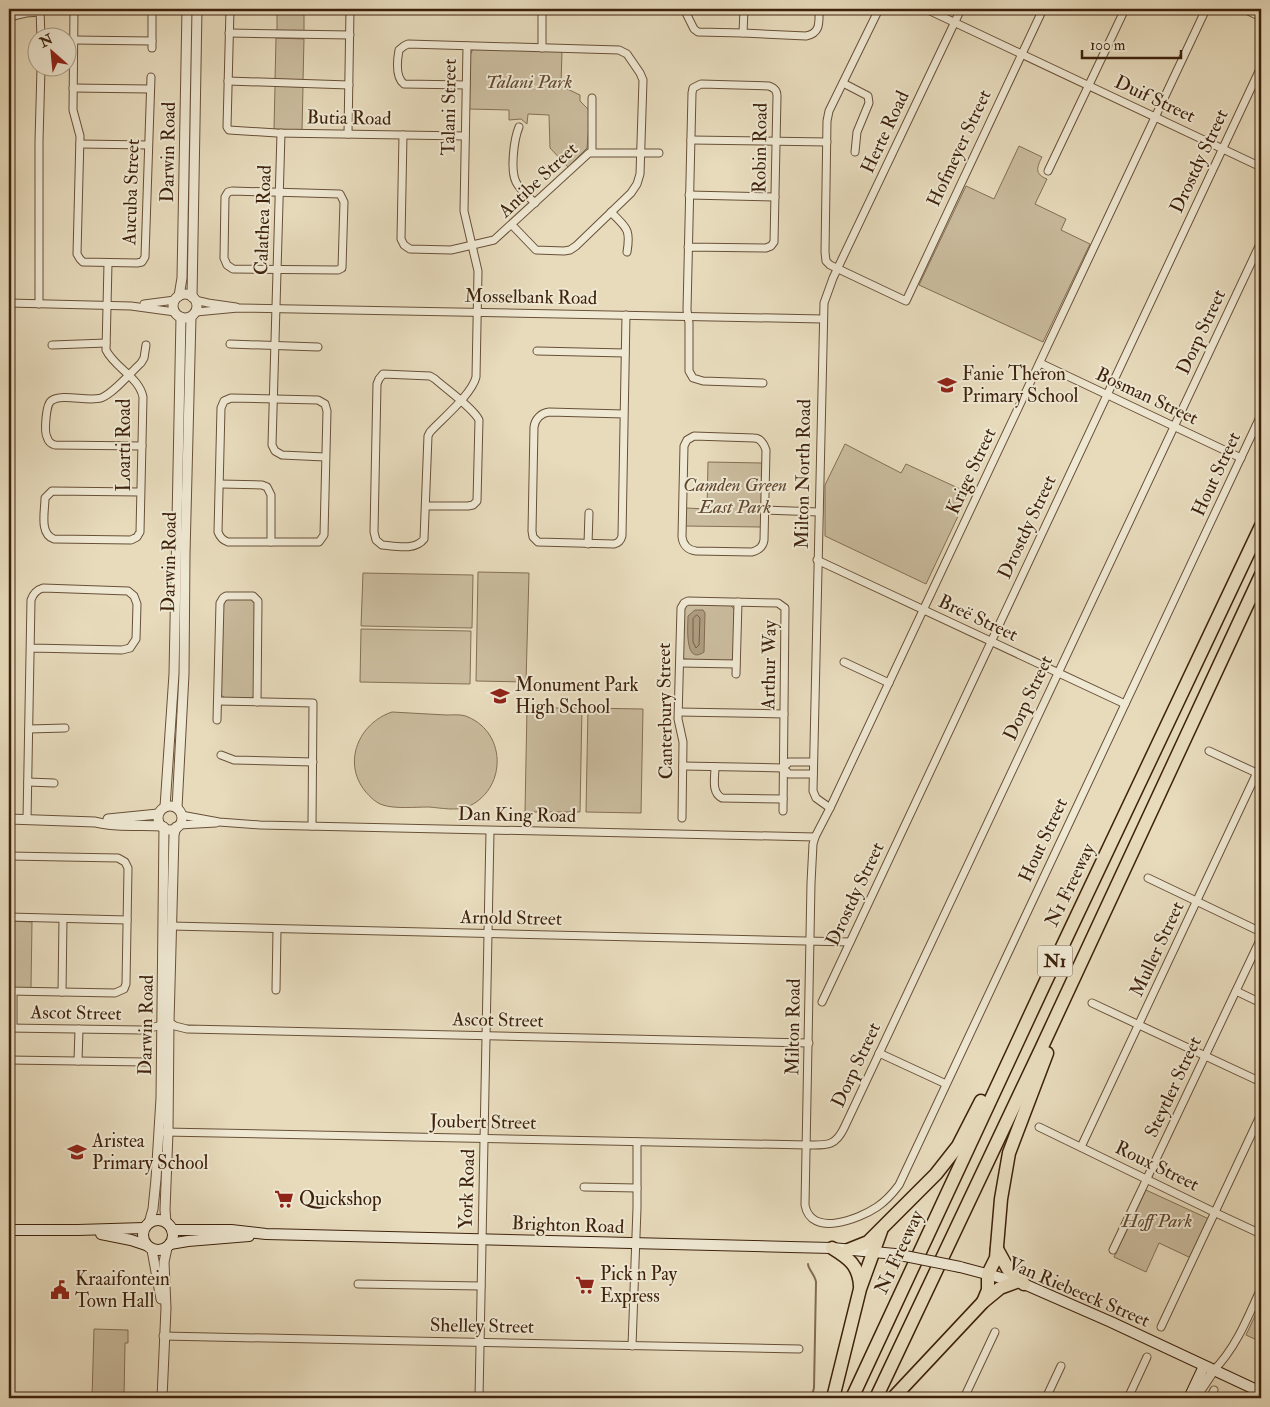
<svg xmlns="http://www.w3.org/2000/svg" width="1270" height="1407" viewBox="0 0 1270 1407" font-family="'IM FELL Double Pica',serif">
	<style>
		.green { fill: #cabc9e; stroke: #846f55 }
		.water { fill: #ae9c80; stroke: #816b52 }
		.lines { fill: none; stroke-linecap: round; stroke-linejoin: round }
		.shore { stroke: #765f46; stroke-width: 1 }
		.stream { stroke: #816b52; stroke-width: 2 }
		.minor-casing { stroke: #685038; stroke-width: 9 }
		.tertiary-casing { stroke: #685038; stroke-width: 11 }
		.secondary-casing { stroke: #3e220c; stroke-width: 12 }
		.motorway-casing { stroke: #3e220c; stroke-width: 15 }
		.minor { stroke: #efe8d3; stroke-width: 7 }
		.tertiary { stroke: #efe8d3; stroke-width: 9 }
		.secondary { stroke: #efe8d3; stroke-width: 10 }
		.motorway { stroke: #e7dbbc; stroke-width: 12 }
		.secondary-bridge-casing { stroke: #3e220c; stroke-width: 12; stroke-linecap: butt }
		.secondary-bridge { stroke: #efe8d3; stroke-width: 10 }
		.labels { text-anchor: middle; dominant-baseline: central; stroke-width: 4; stroke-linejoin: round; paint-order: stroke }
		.shield { fill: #efe8d3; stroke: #735d48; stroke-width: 1 }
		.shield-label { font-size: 18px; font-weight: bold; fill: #3e220c }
		.park-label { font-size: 19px; font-style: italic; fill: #614830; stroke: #efe8d3 }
		.street-label { font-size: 19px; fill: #3e220c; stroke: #efe8d3 }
		.poi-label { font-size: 19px; fill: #3e220c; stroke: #efe8d3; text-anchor: start }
	</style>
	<rect width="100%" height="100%" fill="#e7dbbc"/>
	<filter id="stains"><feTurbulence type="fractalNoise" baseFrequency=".004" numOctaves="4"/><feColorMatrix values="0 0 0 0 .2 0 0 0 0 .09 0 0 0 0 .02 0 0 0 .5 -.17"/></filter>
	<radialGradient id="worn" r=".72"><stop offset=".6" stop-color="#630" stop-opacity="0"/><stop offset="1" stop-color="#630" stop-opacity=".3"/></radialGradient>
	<g class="green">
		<path d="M277 9H304V33L277 32Z"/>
		<path d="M276 38 304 39 303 81 275 80Z"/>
		<path d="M473 49 562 50 561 86 580 95V101L588 109 590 114 587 148 568 167 550 148 549 115 528 114 527 124 521 119 509 120V110L469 109 470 55Z"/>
		<path d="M275 86 303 87 302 130 274 129Z"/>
		<path d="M1019 146 1042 157C1037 167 1034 174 1047 179L1035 204 1066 219 1061 230 1090 244 1043 342 919 285 966 186 994 199Z"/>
		<path d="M845 444 901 473 906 464 969 493 926 584 825 536V485Z"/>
		<path d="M708 462 763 463 761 527 685 526 686 508 707 509Z"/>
		<path d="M478 572 529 573 526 682 476 681Z"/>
		<path d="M363 573 473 575 472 628 361 626Z"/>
		<path d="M227 599H252L256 602 254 695 252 698H225L221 695 223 603Z"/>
		<path d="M688 604 730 605 735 610 734 658 729 662 684 659 683 656 684 607Z"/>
		<path d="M361 629 471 631 470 684 360 682Z"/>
		<path d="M527 708H582L580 812H525Z"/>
		<path d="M588 708 643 709 641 813 586 812Z"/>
		<path d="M392 712C410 713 428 714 446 715 453 715 462 714 468 717 508 734 506 791 467 807 456 811 441 808 429 807 416 807 394 809 383 805 376 803 370 797 365 791 342 762 359 723 392 712Z"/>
		<path d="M9 921 32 922 31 988H9Z"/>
		<path d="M1146 1190 1209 1219 1191 1258 1159 1243 1146 1272 1114 1257Z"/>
		<path d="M1261 1303V1342L1246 1335Z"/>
		<path d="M94 1329 128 1330V1343H125L124 1398H92Z"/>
		<path d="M38 1394 86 1395V1398H38Z"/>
	</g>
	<path class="water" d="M695 610H703L705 613 704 652C684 666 688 625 688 616Z"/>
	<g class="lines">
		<path class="shore" d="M697 615 700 618 699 645 696 648 693 642V619Z"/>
		<path class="stream" d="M808 1264C808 1269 815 1275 816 1282L814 1388 811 1398"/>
		<g class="minor-casing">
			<g id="minor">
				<path d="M40 9 41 38"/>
				<path d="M74 9 73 110 80 136 77 254 80 259 83 262 137 263 142 262 145 257 151 77"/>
				<path d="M230 9 227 127 229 130 277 133 465 136"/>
				<path d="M684 9 694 29 698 32 743 33"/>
				<path d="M744 9 743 33 806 36C821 33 819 22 819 9"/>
				<path d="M879 9 829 111 827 121 825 252 826 261 830 265 906 301 1043 9"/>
				<path d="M926 9 1261 167"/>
				<path d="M1206 9 830 808 815 837 813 844 811 883 805 1205C811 1238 859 1219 877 1207 886 1201 893 1193 899 1185L1261 415"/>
				<path d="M1244 9 1261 17"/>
				<path d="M9 17 26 13 40 12"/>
				<path d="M229 33 350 35"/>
				<path d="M74 40 152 41"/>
				<path d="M152 48V9"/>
				<path d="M542 48V9"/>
				<path d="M228 81 349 85"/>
				<path d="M843 83 868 96 869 103 857 132 855 152"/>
				<path d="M466 85 404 84C395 77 397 61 399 50L404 46 408 44 619 50 627 54 640 73 643 80 640 174 637 184 631 193 576 246 570 250 564 251 536 250 512 225"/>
				<path d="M73 88 150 89"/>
				<path d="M592 98V152"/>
				<path d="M519 127C514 139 510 170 516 182 520 190 529 197 535 203"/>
				<path d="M281 133 272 445 275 451 282 455 325 457"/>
				<path d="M348 134 350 9"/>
				<path d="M403 135 401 239 404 245 410 249 451 250 494 240 589 153H659"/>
				<path d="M691 140 827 142"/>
				<path d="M80 144 148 145"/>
				<path d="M1048 171 1125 9"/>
				<path d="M232 191 340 194 344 202 342 268 338 270 233 269 227 265 224 258 225 197 228 192Z"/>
				<path d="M689 195 775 197"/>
				<path d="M611 212C626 228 631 228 627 252"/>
				<path d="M688 247 766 248 771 246 774 242 777 96C777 90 774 88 769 86L701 84 693 88 692 93 687 310 689 323V371L693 378 703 381 763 383"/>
				<path d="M108 263 106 350C115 368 139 377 143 397L140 532 137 537 131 540 54 539C39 534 45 511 45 498L52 491 140 492"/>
				<path d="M195 300 208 303 236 307"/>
				<path d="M9 303 131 306 175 312"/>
				<path d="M39 304V141L41 68"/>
				<path d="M144 304 175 300"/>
				<path d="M196 312 238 308 823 319"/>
				<path d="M230 344 318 347"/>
				<path d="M52 345 106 343"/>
				<path d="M537 351 625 353"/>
				<path d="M1040 363 1241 458"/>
				<path d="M231 398 318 400 325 404 327 411 324 535 319 542H228C222 540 220 537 218 532L221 408 224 401Z"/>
				<path d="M624 414 549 412C541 413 535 419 534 427L532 531 533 537 538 542 614 544C619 543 621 540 622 536L626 315"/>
				<path d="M694 436 754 438C761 438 764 444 766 450L764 540C763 547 759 550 752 552L696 551C688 550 683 545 682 537L684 446 687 440Z"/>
				<path d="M142 446 55 445C51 444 48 441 47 437 44 432 46 404 51 401 62 393 87 402 101 398 113 394 131 372 141 363L144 358 146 345"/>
				<path d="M220 484 262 485 267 487 271 495V542"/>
				<path d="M426 506H468L473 505 477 501 479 420C473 408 446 389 435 379L430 376 383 374 379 379 377 384 374 532 376 540 382 545C395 546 415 551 424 539L428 436 430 432C443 418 472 394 476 377L478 271 464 211 467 46"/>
				<path d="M764 510 819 512"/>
				<path d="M588 544 589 513"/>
				<path d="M817 560 1125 704"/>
				<path d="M844 662 889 683"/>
				<path d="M680 663 736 664"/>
				<path d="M736 674 738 602"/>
				<path d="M218 701 313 703 312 826"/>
				<path d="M679 712 784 714"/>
				<path d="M217 720 220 603 223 598 226 596H253L258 601 257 702"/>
				<path d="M29 729 65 728"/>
				<path d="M1209 751 1261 775"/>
				<path d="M221 755 234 760 313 762"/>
				<path d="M683 766 783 768 789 774H813"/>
				<path d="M715 767C715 778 711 792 722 798L783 799"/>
				<path d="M783 768 789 762H813"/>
				<path d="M28 782 54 783"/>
				<path d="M830 808 816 798 813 791 824 303 833 278 961 9"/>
				<path d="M181 815 219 822 260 825 815 837"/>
				<path d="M682 818 683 742 678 719 681 608 684 603 688 601 778 603 785 608 783 811"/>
				<path d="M27 820 31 600C33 594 36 590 43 588L128 591 134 596 137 604 136 639 130 648 122 650 31 648"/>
				<path d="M179 825 216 823"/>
				<path d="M9 856 118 858 125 862 128 868 126 984 124 989 115 993 9 991"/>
				<path d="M1148 878 1261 932"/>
				<path d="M9 917 127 920"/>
				<path d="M171 926 850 942"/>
				<path d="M276 990 277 930"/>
				<path d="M1236 991 1261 1003"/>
				<path d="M62 992 63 919"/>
				<path d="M822 1002 1261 67"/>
				<path d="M1092 1003 1261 1082"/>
				<path d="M169 1022 175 1026 187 1029 809 1043"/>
				<path d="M9 1028 142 1030 162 1025"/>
				<path d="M13 1028V991"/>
				<path d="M1261 1028V1031"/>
				<path d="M879 1053 946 1084"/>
				<path d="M9 1060 146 1062"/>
				<path d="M78 1061 79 1029"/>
				<path d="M1039 1127 1216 1213 1261 1234"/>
				<path d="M164 1132 807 1145C826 1145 835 1147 844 1128L1261 242"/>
				<path d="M1081 1147 1261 764"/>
				<path d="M584 1187 637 1188"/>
				<path d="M1113 1250 1261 938"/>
				<path d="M358 1284 481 1286"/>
				<path d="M1161 1327 1261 1114"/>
				<path d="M163 1336 799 1349"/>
				<path d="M632 1346 637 1208V1142"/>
				<path d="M1213 1371C1236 1348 1248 1317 1261 1288"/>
				<path d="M966 1395 973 1398"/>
				<path d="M479 1398 490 831"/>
				<path d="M964 1398 995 1332"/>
				<path d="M1046 1398 1061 1366"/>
				<path d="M1128 1398 1147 1357"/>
				<path d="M1210 1398 1214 1390"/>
			</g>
		</g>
		<g class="tertiary-casing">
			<g id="tertiary">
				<circle cx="185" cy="306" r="12"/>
				<path d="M179 296 182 278 187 9"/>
				<path d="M192 297 197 9"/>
				<circle cx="170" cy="818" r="12"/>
				<path d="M165 807 174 674 181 317"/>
				<path d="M177 808 184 674 185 554 191 317"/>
				<path d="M9 819 95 822C117 828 140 824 162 826"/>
				<path d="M108 819 158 814"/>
				<path d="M166 1222 165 1210 168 1132 169 1022 174 835 176 827"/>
				<path d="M149 1223 153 1209 156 1179 161 1098 164 827"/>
				<path d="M152 1250 161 1299"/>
				<path d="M162 1398 166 1308 164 1262 167 1248"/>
				<path d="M1195 1398 1213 1371"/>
			</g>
		</g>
		<g class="secondary-casing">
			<g id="secondary">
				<circle cx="158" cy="1235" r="15"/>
				<path d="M9 1230H78L144 1228"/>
				<path d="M172 1230H231L266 1234 790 1247 832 1248 895 1254"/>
				<path d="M101 1234 131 1240 146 1245"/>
				<path d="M170 1244 188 1241 249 1236"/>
				<path d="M960 1267 1024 1284 1111 1322 1261 1392"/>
				<path d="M1189 1398 1204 1366"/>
			</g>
		</g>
		<g class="motorway-casing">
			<g id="motorway">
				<path d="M832 1248C848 1258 859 1265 860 1286"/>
				<path d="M997 1249 1008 1269 1024 1284"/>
				<path d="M848 1250 868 1242 936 1174 958 1146 981 1101"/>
				<path d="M983 1302 988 1290V1274L996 1258 1001 1199 1009 1153 1047 1053"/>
				<path d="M833 1398 860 1289 881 1231"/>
				<path d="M852 1398 1044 985 1261 526"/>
				<path d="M876 1398 1041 1049 1261 575"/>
				<path d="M893 1398 983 1302 1000 1288 1016 1282"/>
			</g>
		</g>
		<use href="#minor" class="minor"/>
		<use href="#tertiary" class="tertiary"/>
		<use href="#secondary" class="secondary"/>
		<use href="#motorway" class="motorway"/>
		<g class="secondary-bridge-casing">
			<path id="secondary-bridge" d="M895 1254 960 1267"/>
		</g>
		<use href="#secondary-bridge" class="secondary-bridge"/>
	</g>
	<defs>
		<g id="school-bare" transform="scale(1.5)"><path d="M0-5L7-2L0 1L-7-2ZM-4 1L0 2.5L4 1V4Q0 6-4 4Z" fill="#8f2418" stroke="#efe8d3" stroke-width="2.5" paint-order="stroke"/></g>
		<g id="supermarket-bare" transform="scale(1.5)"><path d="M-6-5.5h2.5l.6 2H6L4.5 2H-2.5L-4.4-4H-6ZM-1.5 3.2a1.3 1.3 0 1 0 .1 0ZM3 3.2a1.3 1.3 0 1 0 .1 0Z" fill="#8f2418" stroke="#efe8d3" stroke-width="2.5" paint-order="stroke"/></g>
		<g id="civic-bare" transform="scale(1.5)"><path d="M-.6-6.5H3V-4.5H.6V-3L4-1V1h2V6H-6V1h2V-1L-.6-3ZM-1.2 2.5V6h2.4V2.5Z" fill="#8f2418" stroke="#efe8d3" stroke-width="2.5" paint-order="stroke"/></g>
	</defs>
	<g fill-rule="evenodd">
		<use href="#school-bare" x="947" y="385"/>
		<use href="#school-bare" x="500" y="696"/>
		<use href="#school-bare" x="77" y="1152"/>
		<use href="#supermarket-bare" x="284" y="1199"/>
		<use href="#supermarket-bare" x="585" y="1285"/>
		<use href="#civic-bare" x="60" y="1290"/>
	</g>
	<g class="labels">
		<rect class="shield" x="1037.5" y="945.5" width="35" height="31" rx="4"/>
		<g class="shield-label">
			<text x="1055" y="961">N1</text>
		</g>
		<g class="park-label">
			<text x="529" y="82">Talani Park</text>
			<text x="735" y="485">Camden Green<tspan x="735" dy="22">East Park</tspan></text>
			<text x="1157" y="1221">Hoff Park</text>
		</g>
		<g class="street-label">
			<text transform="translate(1155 99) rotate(25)">Duif Street</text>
			<text transform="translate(449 107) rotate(-89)">Talani Street</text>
			<text transform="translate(349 118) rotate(1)">Butia Road</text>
			<text transform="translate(885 132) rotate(-65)">Herte Road</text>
			<text transform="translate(760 148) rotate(-89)">Robin Road</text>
			<text transform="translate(959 148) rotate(-65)">Hofmeyer Street</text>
			<text transform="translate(168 152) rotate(-89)">Darwin Road</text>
			<text transform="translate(1199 161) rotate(-65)">Drostdy Street</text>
			<text transform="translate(538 180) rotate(-43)">Antibe Street</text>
			<text transform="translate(131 192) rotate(-88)">Aucuba Street</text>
			<text transform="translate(263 220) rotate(-88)">Calathea Road</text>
			<text transform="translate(531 297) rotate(1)">Mosselbank Road</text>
			<text transform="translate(1201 332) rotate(-65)">Dorp Street</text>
			<text transform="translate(1147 396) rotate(25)">Bosman Street</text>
			<text transform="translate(124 445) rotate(-90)">Loarti Road</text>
			<text transform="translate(971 471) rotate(-65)">Krige Street</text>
			<text transform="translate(803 474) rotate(-89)">Milton North Road</text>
			<text transform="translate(1216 474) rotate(-65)">Hout Street</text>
			<text transform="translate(1027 527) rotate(-65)">Drostdy Street</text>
			<text transform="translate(169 562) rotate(-89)">Darwin Road</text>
			<text transform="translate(978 618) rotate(25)">Breë Street</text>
			<text transform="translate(769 665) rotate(-89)">Arthur Way</text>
			<text transform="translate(1028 698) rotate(-65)">Dorp Street</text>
			<text transform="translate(665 711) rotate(-91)">Canterbury Street</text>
			<text transform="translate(517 815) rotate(1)">Dan King Road</text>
			<text transform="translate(1043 840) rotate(-65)">Hout Street</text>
			<text transform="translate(1070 885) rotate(-64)">N1 Freeway</text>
			<text transform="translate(855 894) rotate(-65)">Drostdy Street</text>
			<text transform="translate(511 918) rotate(1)">Arnold Street</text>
			<text transform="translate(1157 949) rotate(-65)">Muller Street</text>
			<text transform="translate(76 1013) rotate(1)">Ascot Street</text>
			<text transform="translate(498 1020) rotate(1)">Ascot Street</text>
			<text transform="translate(146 1025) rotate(-89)">Darwin Road</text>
			<text transform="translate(793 1027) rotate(-89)">Milton Road</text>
			<text transform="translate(856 1065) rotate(-65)">Dorp Street</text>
			<text transform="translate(1173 1087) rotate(-65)">Steytler Street</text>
			<text transform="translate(483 1122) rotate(1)">Joubert Street</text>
			<text transform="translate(1157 1166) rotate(26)">Roux Street</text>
			<text transform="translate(467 1189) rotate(-88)">York Road</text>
			<text transform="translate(568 1225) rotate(2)">Brighton Road</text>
			<text transform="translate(899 1252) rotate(-65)">N1 Freeway</text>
			<text transform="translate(1079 1292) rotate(23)">Van Riebeeck Street</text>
			<text transform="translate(482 1326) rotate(1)">Shelley Street</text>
		</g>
		<g class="poi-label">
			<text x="962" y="374">Fanie Theron<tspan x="962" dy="22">Primary School</tspan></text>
			<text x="515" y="685">Monument Park<tspan x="515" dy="22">High School</tspan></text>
			<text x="92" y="1141">Aristea<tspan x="92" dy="22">Primary School</tspan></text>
			<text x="299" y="1199">Quickshop</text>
			<text x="600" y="1274">Pick n Pay<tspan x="600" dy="22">Express</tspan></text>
			<text x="75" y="1279">Kraaifontein<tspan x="75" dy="22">Town Hall</tspan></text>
		</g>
	</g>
	<rect width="1270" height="1407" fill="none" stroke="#e7dbbc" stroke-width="30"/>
	<rect x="10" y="10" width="1250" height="1387" fill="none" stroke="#3e220c" stroke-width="2.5"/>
	<rect x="15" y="15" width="1240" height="1377" fill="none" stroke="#3e220c"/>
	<g transform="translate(52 52) rotate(333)"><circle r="24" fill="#efe8d3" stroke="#a89983"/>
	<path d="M0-4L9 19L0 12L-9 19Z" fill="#8f2418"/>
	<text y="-8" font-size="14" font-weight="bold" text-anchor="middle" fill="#3e220c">N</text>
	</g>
	<path d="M1082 50v8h99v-8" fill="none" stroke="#3e220c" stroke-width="2.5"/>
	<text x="1090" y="50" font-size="15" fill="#3e220c" stroke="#efe8d3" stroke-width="4" paint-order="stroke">100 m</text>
	<rect width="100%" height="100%" filter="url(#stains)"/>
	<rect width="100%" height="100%" fill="url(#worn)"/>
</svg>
